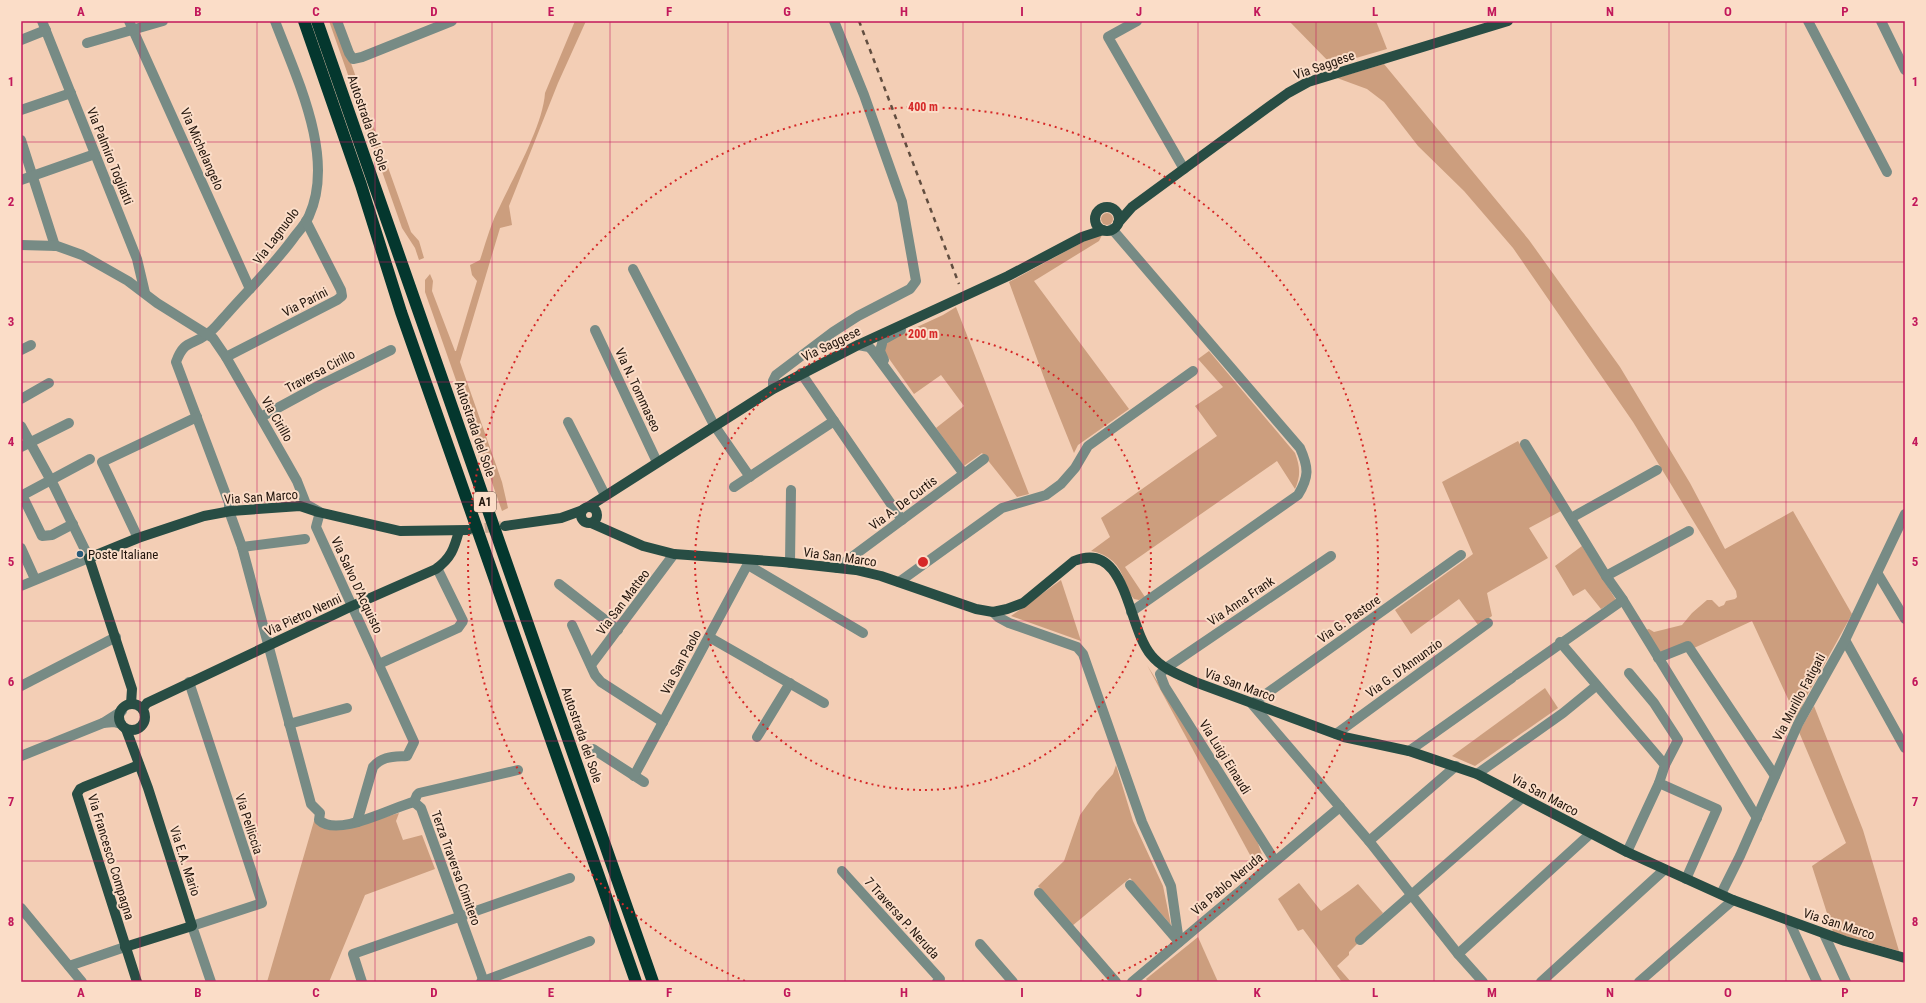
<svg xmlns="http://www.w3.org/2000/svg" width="1926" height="1003" viewBox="0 0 1926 1003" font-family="'Roboto Condensed',sans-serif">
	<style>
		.green { fill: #cc9e7e }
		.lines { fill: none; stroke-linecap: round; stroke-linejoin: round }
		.major-tunnel { stroke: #c9a993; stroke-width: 10; stroke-dasharray: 10 5; stroke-linecap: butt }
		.minor { stroke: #778b85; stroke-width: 10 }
		.major { stroke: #284d44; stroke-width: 10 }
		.highway { stroke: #04372e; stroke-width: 12 }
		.rail { stroke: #624e40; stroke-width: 2.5; stroke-dasharray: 5 5; stroke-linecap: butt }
		.grid { fill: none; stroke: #c2185b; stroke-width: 1; stroke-opacity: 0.55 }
		.ring { fill: none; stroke: #d62828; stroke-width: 2; stroke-dasharray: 2 4 }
		.poi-dot { fill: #295b79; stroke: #fbddc8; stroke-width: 1.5 }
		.labels { text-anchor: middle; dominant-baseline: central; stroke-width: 4; stroke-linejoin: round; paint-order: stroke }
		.shield { fill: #fbddc8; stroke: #635144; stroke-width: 1 }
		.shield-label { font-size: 12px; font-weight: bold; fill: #22150c }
		.street-label { font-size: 13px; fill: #22150c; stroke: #fbddc8 }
		.poi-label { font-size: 13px; fill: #22150c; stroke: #fbddc8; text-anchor: start }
		.centre { fill: #d62828; stroke: #fbddc8; stroke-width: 2 }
		.ring-label { font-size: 12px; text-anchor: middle; font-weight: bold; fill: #d62828; stroke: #fbddc8; stroke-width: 4; stroke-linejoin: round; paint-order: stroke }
		.neatline { fill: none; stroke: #c2185b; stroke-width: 1.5 }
		.grid-label { font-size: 13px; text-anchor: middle; font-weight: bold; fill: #c2185b }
	</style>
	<rect width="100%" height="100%" fill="#f3ceb5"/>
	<g class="green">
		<path d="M329 21H336L411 232 419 241 424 258 419 260 415 248 402 228Z"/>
		<path d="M575 21H586L558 83 509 206 512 225 500 228 460 362 502 482 508 508 502 511 425 292V280L430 274 433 281 432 291 455 351H456L477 281 472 275 470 265 480 260C486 242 491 223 500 206 514 176 543 125 545 93Z"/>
		<path d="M1289 21H1376L1387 49 1332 65Z"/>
		<path d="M1384 64 1529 240 1620 367 1690 483 1725 549 1793 511 1852 614 1804 701 1796 723 1789 701 1752 621 1694 648 1689 641 1659 653 1645 630 1649 629 1654 632 1682 625 1692 613 1707 600H1712L1719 607 1724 605 1726 601 1735 599 1737 597 1736 591 1633 422 1513 248 1464 191 1418 146 1384 102 1367 89 1337 78Z"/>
		<circle cx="1107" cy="219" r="6"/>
		<path d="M1102 235 1099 241 1034 281 1129 409 1078 445 1074 453 1047 386 1009 282 1094 236Z"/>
		<path d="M956 307 1029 494 1017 497 982 453 964 466 936 428 964 406 941 375 914 394 885 353V346L891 339 943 315Z"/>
		<path d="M1209 351 1295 453C1300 466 1301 476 1295 489L1277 461 1125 567 1145 597 1139 600 1134 599C1129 594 1128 588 1125 582 1120 565 1109 554 1091 551L1110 537 1101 518 1217 436 1195 406 1223 387 1198 359Z"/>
		<path d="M1518 441 1561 511 1529 528 1548 558 1487 593 1492 616 1478 625 1459 599 1411 634 1395 610 1473 554 1442 482Z"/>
		<path d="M1582 546 1616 600 1601 609 1585 589 1573 596 1555 566Z"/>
		<path d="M1061 580 1081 641 1011 616Z"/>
		<path d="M1147 665 1256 838 1264 860 1256 866Z"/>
		<path d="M1545 688 1558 708 1475 766 1452 756Z"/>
		<path d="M1814 706 1863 830 1899 951 1848 937 1833 932 1812 866 1846 843 1799 732Z"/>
		<path d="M1116 765 1133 821 1163 886 1171 925 1130 878 1072 926 1038 886 1064 861 1080 815 1096 793 1113 774Z"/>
		<path d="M399 813 396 821 403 840 422 835 435 869 365 895 329 982H267L314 821 325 826 382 818Z"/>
		<path d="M1299 883 1321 911C1334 901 1346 894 1358 884L1383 913 1357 938 1359 942 1349 952V955L1337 966 1351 982H1342L1303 929 1298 931 1278 899Z"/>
		<path d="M1198 937 1218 982H1148L1146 979Z"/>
	</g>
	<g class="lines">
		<path class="major-tunnel" d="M470 530 501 526"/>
		<g class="minor">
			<path d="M42 21 137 259 145 293"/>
			<path d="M129 21 250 289"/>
			<path d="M275 21C296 77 336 157 309 216 306 223 300 230 295 236 275 264 250 288 227 314 220 321 214 330 206 335 191 346 184 340 176 362L229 503V511L242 547 311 804 320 813 319 820C338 838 392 807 414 802"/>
			<path d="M337 21 349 53 353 59 362 57 452 21"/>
			<path d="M1137 21 1108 37 1184 169"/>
			<path d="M1808 21 1887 172"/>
			<path d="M1881 21 1905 70"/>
			<path d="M21 40 46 30"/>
			<path d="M87 43 163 21"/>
			<path d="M21 110 71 93"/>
			<path d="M21 140 55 246"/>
			<path d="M21 180 95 154"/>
			<path d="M1112 229 1300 448C1309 468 1309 477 1298 495L1131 612"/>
			<path d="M21 245 57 246 82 255 128 281 157 303 213 338 226 357 284 458 297 481 306 504 320 512 316 527 414 742 407 756C393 757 382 756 373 767L357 822"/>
			<path d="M633 269 714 425 750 477"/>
			<path d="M595 330 657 462"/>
			<path d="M858 345 869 347 872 350 964 474"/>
			<path d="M21 350 31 345"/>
			<path d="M226 357 337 300 342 296 341 290 306 221"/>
			<path d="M884 360 880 351 883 340 901 330"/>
			<path d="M801 373 902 520"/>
			<path d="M773 389V381L776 375 833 332 858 316 910 289 916 281 902 202 864 95 834 21"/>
			<path d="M21 399 49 383"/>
			<path d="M261 417 320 385 391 350"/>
			<path d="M568 422 605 495"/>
			<path d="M21 426 54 486 89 558 21 586"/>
			<path d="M21 447 69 423"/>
			<path d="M734 487 834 421"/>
			<path d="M22 495 42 536 52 535 73 524"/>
			<path d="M21 496 90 459"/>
			<path d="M1571 518 1657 470"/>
			<path d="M138 538 102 462 197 417"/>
			<path d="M242 547 305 539"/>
			<path d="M21 548 35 579"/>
			<path d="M1461 555 1252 704 1369 841 1458 954 1483 982"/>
			<path d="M790 563 791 490"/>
			<path d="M748 565 863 633"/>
			<path d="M837 568 984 459"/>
			<path d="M1878 574 1905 619"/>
			<path d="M1606 576 1689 531"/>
			<path d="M899 582 1002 508 1046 495 1061 484 1075 468 1088 446 1193 371"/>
			<path d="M559 584 618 630"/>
			<path d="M1623 600 1757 818"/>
			<path d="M993 612 998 617 1009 623 1077 647 1083 654 1142 822 1171 886 1179 942"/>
			<path d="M572 625 595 675 601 682 663 722"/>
			<path d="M709 637 824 703"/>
			<path d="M1845 640 1905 748"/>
			<path d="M1560 642 1665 765 1659 783 1717 809 1686 879"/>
			<path d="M1658 658 1688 646 1775 776"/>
			<path d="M379 664 458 628 463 621 437 568"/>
			<path d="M591 665 674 554"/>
			<path d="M1629 673 1654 703 1678 740 1665 765"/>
			<path d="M1516 675 1623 600 1606 576 1525 444"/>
			<path d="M189 682 262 903 192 926 211 982"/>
			<path d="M21 686 116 637"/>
			<path d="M103 723 114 722 121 724"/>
			<path d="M289 724 347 708"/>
			<path d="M1336 734 1488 623"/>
			<path d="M757 737 790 683"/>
			<path d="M593 749 644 782"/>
			<path d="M1409 751 1512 678"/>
			<path d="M21 756 103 723 122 711"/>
			<path d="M1477 774 1563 713 1596 686"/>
			<path d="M634 776 750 560"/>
			<path d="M414 802 421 808 484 982"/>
			<path d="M414 802 417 795 419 793 518 770"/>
			<path d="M1369 841 1456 766"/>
			<path d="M1627 852 1659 783"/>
			<path d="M1275 861 1165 687 1160 674 1166 668 1331 556"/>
			<path d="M842 871 940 979 937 982"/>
			<path d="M1130 885 1179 942"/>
			<path d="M1039 893 1116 982"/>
			<path d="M1721 894 1740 856 1798 724 1845 640 1905 514"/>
			<path d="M21 908 82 982"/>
			<path d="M1789 921 1817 982"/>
			<path d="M1824 934 1846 982"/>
			<path d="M1360 940 1522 798"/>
			<path d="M980 944 1013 982"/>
			<path d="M1458 954 1590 834"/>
			<path d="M69 966 125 947"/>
			<path d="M362 982 353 954 570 878"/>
			<path d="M481 982 590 941"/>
			<path d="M1132 982 1340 807"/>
			<path d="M1541 982 1664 870"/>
			<path d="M1639 982 1733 900"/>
		</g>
		<g class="major">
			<circle cx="1107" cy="219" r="12"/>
			<path d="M1118 223 1132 207 1267 108 1288 93 1308 82 1508 21"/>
			<path d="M588 507 773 389 858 345 1008 276 1082 237 1103 230"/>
			<circle cx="589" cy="515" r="8"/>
			<path d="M591 523 643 546 674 554 783 562 856 570 881 576 976 609 993 612 1007 609 1023 603 1074 561C1127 539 1127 627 1151 655 1162 669 1180 675 1195 682L1344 737 1409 751 1477 774 1627 852 1733 900 1845 941 1905 958"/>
			<path d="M505 526 561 518 583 510"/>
			<path d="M131 704 132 689 89 558 138 538 204 516 231 511 300 506 318 512 400 531 468 530"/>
			<circle cx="132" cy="717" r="13"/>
			<path d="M143 708 147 703 352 606 436 569C451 558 454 549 459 531"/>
			<path d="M125 947 192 926 148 788 126 729"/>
			<path d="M137 982 77 794 80 789 84 787 139 765"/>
		</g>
		<g class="highway">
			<path d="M304 21 361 185 401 312 636 982"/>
			<path d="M317 21 653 982"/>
		</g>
		<path class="rail" d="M859 21 959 284"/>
	</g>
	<path class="grid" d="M140 21V982M257 21V982M375 21V982M492 21V982M610 21V982M728 21V982M845 21V982M963 21V982M1081 21V982M1198 21V982M1316 21V982M1434 21V982M1551 21V982M1669 21V982M1786 21V982M21 142H1905M21 262H1905M21 382H1905M21 502H1905M21 621H1905M21 741H1905M21 861H1905"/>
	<g class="ring">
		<circle cx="923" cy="562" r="228"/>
		<path d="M745 981A455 455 0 1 1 1101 981"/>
	</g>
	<circle class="poi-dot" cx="80" cy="554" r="4"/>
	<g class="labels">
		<rect class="shield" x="474" y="492" width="22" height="20" rx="3"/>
		<g class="shield-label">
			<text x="485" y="502">A1</text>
		</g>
		<g class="street-label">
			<text transform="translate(1324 65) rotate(-19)">Via Saggese</text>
			<text transform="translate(368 123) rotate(71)">Autostrada del Sole</text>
			<text transform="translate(202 149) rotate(66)">Via Michelangelo</text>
			<text transform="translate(110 156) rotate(68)">Via Palmiro Togliatti</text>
			<text transform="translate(276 236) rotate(-53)">Via Lagnuolo</text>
			<text transform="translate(305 302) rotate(-27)">Via Parini</text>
			<text transform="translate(831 344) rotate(-26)">Via Saggese</text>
			<text transform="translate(320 371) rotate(-28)">Traversa Cirillo</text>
			<text transform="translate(638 390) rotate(65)">Via N. Tommaseo</text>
			<text transform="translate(277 419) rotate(60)">Via Cirillo</text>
			<text transform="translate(475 429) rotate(71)">Autostrada del Sole</text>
			<text transform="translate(261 497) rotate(-4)">Via San Marco</text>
			<text transform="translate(903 503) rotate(-37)">Via A. De Curtis</text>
			<text transform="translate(840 557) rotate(8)">Via San Marco</text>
			<text transform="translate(357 585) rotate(65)">Via Salvo D'Acquisto</text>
			<text transform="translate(1241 601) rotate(-34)">Via Anna Frank</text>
			<text transform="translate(623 602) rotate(-53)">Via San Matteo</text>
			<text transform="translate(303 615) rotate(-25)">Via Pietro Nenni</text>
			<text transform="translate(1349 619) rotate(-35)">Via G. Pastore</text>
			<text transform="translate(681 662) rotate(-62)">Via San Paolo</text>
			<text transform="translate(1404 668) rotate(-36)">Via G. D'Annunzio</text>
			<text transform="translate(1240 685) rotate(20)">Via San Marco</text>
			<text transform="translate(1799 697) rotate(-62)">Via Murillo Fatigati</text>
			<text transform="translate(582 735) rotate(71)">Autostrada del Sole</text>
			<text transform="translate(1225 757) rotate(58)">Via Luigi Einaudi</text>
			<text transform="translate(1545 795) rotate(28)">Via San Marco</text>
			<text transform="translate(249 824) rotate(72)">Via Pelliccia</text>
			<text transform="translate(111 857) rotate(73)">Via Francesco Compagna</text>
			<text transform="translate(185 861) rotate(72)">Via E.A. Mario</text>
			<text transform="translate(456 868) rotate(70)">Terza Traversa Cimitero</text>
			<text transform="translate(1227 884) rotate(-40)">Via Pablo Neruda</text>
			<text transform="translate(902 918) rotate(48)">7 Traversa P. Neruda</text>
			<text transform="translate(1839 924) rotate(18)">Via San Marco</text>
		</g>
		<g class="poi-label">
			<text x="88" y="554">Poste Italiane</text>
		</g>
	</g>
	<circle cx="923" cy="562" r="6" class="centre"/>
	<g class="ring-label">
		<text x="923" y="111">400 m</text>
		<text x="923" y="338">200 m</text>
	</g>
	<rect width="1926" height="1003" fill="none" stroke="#fbddc8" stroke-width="44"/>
	<rect x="22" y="22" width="1882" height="959" class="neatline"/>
	<g class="grid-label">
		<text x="81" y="16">A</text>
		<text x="198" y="16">B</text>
		<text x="316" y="16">C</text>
		<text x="434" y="16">D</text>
		<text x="551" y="16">E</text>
		<text x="669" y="16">F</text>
		<text x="787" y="16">G</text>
		<text x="904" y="16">H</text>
		<text x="1022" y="16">I</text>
		<text x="1139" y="16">J</text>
		<text x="1257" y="16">K</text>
		<text x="1375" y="16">L</text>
		<text x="1492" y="16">M</text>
		<text x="1610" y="16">N</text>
		<text x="1728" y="16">O</text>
		<text x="1845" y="16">P</text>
		<text x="11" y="86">1</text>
		<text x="1915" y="86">1</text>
		<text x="11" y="206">2</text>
		<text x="1915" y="206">2</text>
		<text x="11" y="326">3</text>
		<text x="1915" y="326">3</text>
		<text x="11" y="446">4</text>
		<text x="1915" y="446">4</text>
		<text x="11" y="566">5</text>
		<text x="1915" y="566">5</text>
		<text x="11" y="686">6</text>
		<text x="1915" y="686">6</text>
		<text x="11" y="806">7</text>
		<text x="1915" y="806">7</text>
		<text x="11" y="926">8</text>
		<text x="1915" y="926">8</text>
		<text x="81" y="997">A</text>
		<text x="198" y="997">B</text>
		<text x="316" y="997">C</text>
		<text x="434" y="997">D</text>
		<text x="551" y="997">E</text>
		<text x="669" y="997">F</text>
		<text x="787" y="997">G</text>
		<text x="904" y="997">H</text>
		<text x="1022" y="997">I</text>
		<text x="1139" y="997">J</text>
		<text x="1257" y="997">K</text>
		<text x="1375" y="997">L</text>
		<text x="1492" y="997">M</text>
		<text x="1610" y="997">N</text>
		<text x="1728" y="997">O</text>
		<text x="1845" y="997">P</text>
	</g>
</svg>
